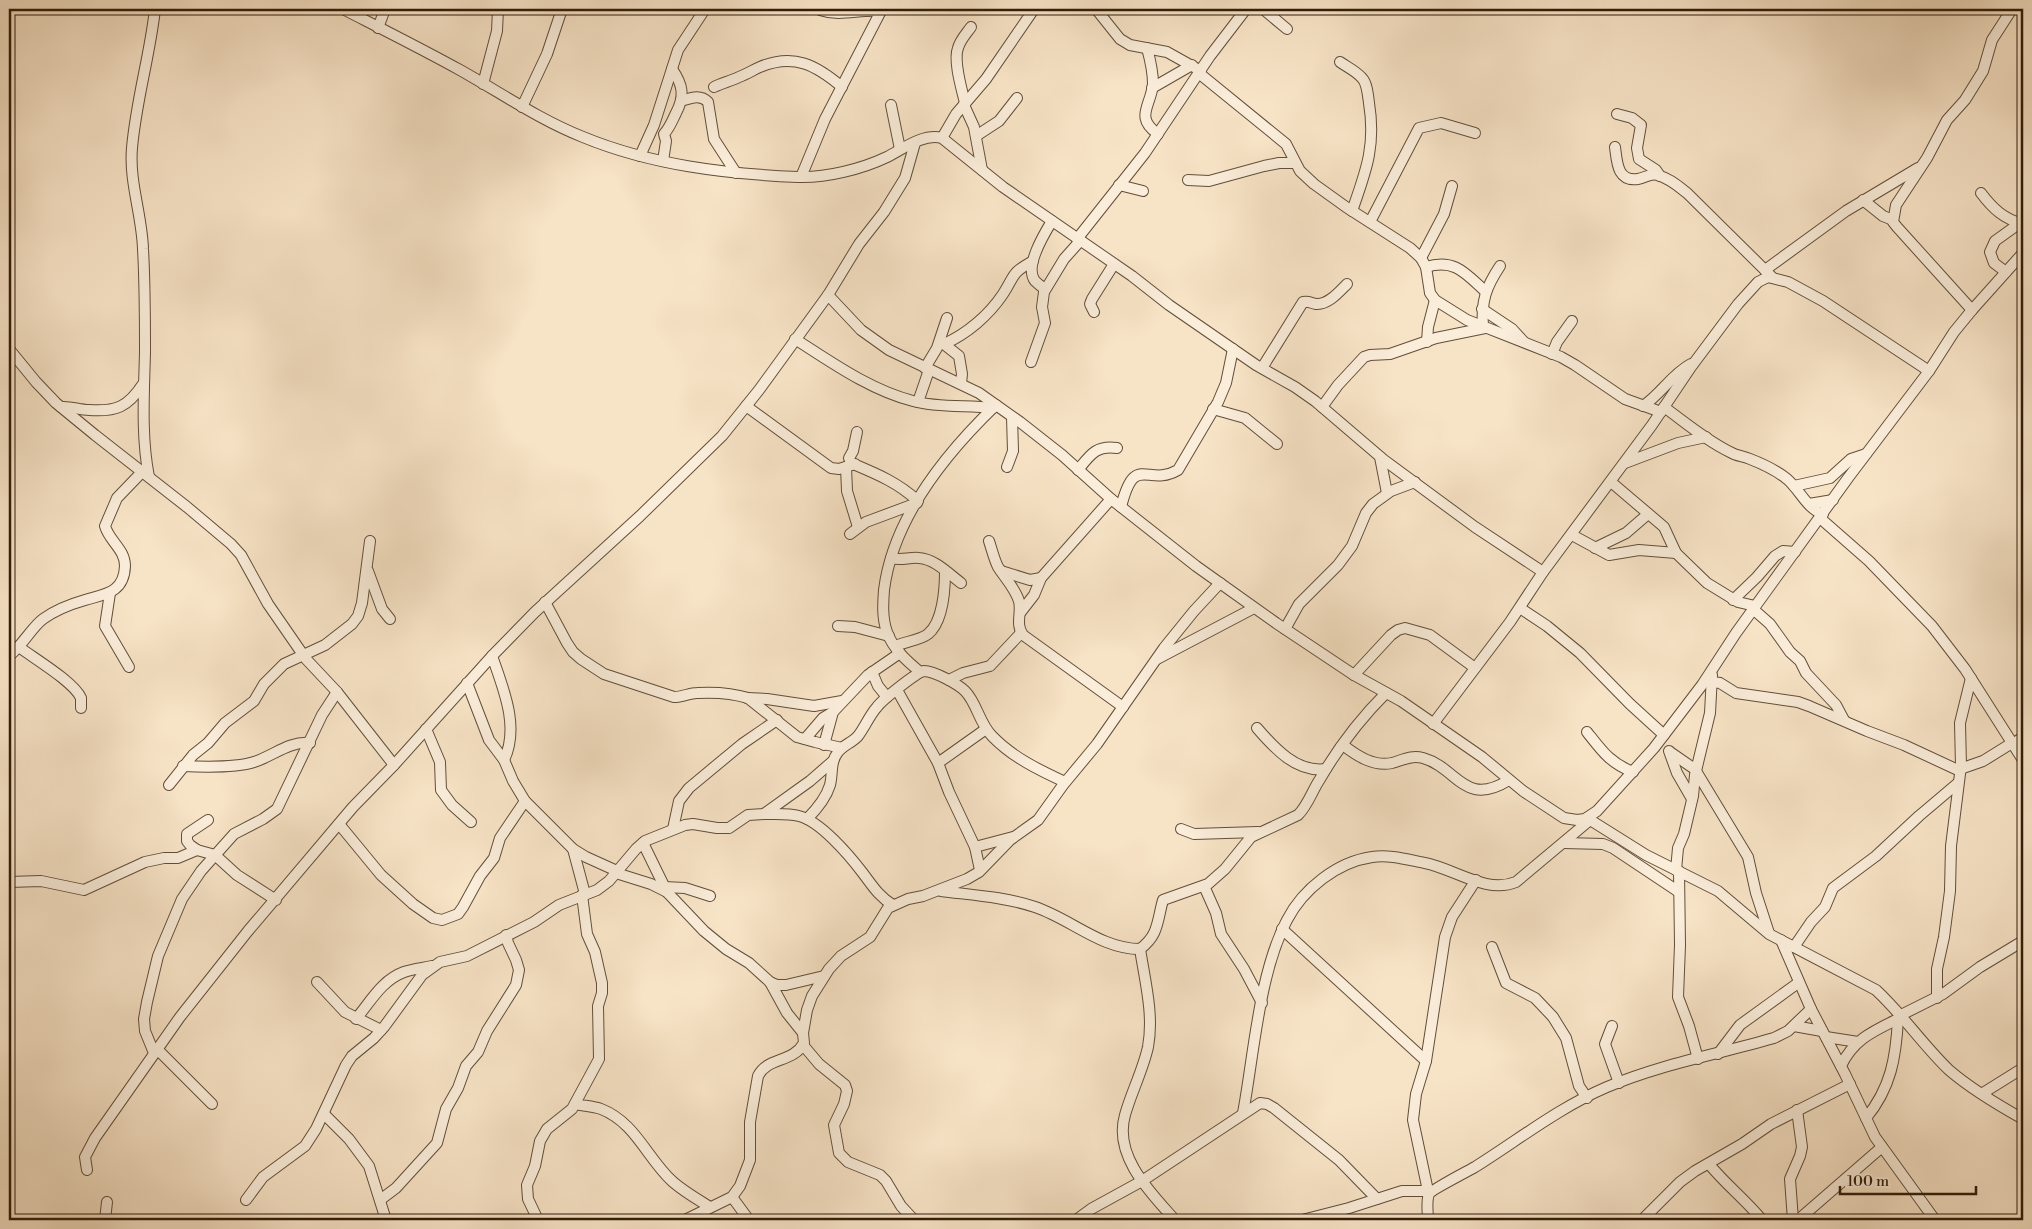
<svg xmlns="http://www.w3.org/2000/svg" width="2032" height="1229" viewBox="0 0 2032 1229" font-family="'Libre Bodoni',serif">
	<style>
		.lines { fill: none; stroke-linecap: round; stroke-linejoin: round }
		.minor-casing { stroke: #624e3a; stroke-width: 12 }
		.minor { stroke: #faedda; stroke-width: 10 }
	</style>
	<rect width="100%" height="100%" fill="#f7e3c6"/>
	<filter id="stains"><feTurbulence type="fractalNoise" baseFrequency=".004" numOctaves="4"/><feColorMatrix values="0 0 0 0 .2 0 0 0 0 .09 0 0 0 0 .02 0 0 0 .5 -.17"/></filter>
	<radialGradient id="worn" r=".72"><stop offset=".6" stop-color="#630" stop-opacity="0"/><stop offset="1" stop-color="#630" stop-opacity=".3"/></radialGradient>
	<g class="lines">
		<g class="minor-casing">
			<g id="minor">
				<path d="M343 9C382 29 422 49 460 70 501 93 540 120 583 137 651 165 726 174 798 177 826 178 862 169 887 157 903 149 923 133 942 138L1003 187 1132 276 1169 305 1256 365 1295 387 1315 401 1384 460 1475 527 1543 572"/>
				<path d="M1096 9 1120 39 1130 45 1167 52 1201 71"/>
				<path d="M1263 9 1287 29"/>
				<path d="M820 10C841 17 859 9 880 11"/>
				<path d="M378 28 385 9"/>
				<path d="M1147 48C1150 59 1153 72 1153 84 1151 106 1134 117 1158 134"/>
				<path d="M1340 62C1347 67 1356 71 1362 78 1367 83 1368 95 1369 103 1376 146 1366 171 1352 211"/>
				<path d="M1200 74 1286 144 1300 171 1314 184 1346 207 1410 248 1421 258 1426 267 1430 293 1435 300 1467 320 1561 357 1575 365 1625 399 1661 412"/>
				<path d="M483 84 497 31 498 9"/>
				<path d="M714 87C722 83 731 81 739 77 747 74 753 70 760 67 794 53 816 65 842 87"/>
				<path d="M1152 88 1192 65"/>
				<path d="M681 101C691 98 700 94 708 102L714 139 736 173"/>
				<path d="M965 103C962 90 953 61 958 48 960 40 966 34 971 27"/>
				<path d="M891 105 900 149"/>
				<path d="M964 105 974 127 982 170"/>
				<path d="M522 107 547 54 562 9"/>
				<path d="M1617 114 1632 118 1641 125 1637 148 1639 159 1656 170 1660 176"/>
				<path d="M976 136 999 121 1017 98"/>
				<path d="M942 138 956 114 986 79 1034 9"/>
				<path d="M1615 147C1617 162 1617 182 1638 179 1645 178 1650 173 1657 175 1669 178 1678 186 1687 193L1773 278"/>
				<path d="M640 156 654 125 678 50 705 9"/>
				<path d="M663 161 666 141 664 134C670 127 672 121 676 113 685 96 683 85 672 69"/>
				<path d="M801 177 825 119 882 9"/>
				<path d="M1188 180 1209 181 1264 166 1279 163H1295"/>
				<path d="M1119 185 1143 191"/>
				<path d="M1981 193C1993 209 2004 219 2023 224"/>
				<path d="M1863 200 1883 216 1893 220"/>
				<path d="M1370 222 1419 128 1441 123 1475 133"/>
				<path d="M1077 239 1145 153 1210 56 1246 9"/>
				<path d="M1421 258 1444 214 1452 186"/>
				<path d="M1426 267C1455 258 1466 274 1486 292"/>
				<path d="M1765 270 1846 211 1918 168"/>
				<path d="M2006 272 1994 263 1990 252 1995 241 2020 223"/>
				<path d="M1045 289C1042 287 1038 284 1035 281 1024 267 1044 234 1052 221"/>
				<path d="M828 295 861 330 889 350 979 393 1020 422 1062 455 1111 499 1196 566 1276 623 1354 675 1401 701 1482 757 1523 791 1564 818 1577 820 1585 819 1597 811 1654 748 1702 685 1736 633 1848 478 1929 371 1954 332 1972 310 2023 253"/>
				<path d="M1482 309 1512 329 1524 342"/>
				<path d="M1972 310 1897 227 1893 222 1896 205 1927 158 1947 120 1965 100 1983 71 1992 40 2012 9"/>
				<path d="M1094 312 1090 304 1092 299 1114 264"/>
				<path d="M1483 327C1481 301 1486 287 1500 266"/>
				<path d="M795 339C831 362 870 390 913 401 938 408 967 405 993 408"/>
				<path d="M940 341 959 356 962 374 961 383"/>
				<path d="M1427 342 1428 327 1435 300"/>
				<path d="M944 344C967 334 989 315 1003 294 1016 274 1010 274 1033 261"/>
				<path d="M9 349 36 382 56 403 95 435 187 507 231 544 241 555 268 604 306 659 337 692 394 765"/>
				<path d="M1552 354 1557 342 1572 321"/>
				<path d="M1031 362 1045 323 1042 307 1044 292 1064 259 1080 241"/>
				<path d="M925 368 937 348 947 318"/>
				<path d="M1262 368 1303 302C1309 301 1311 303 1316 304 1328 305 1339 292 1347 284"/>
				<path d="M918 402 929 370"/>
				<path d="M746 406 831 468 839 469 855 464"/>
				<path d="M1643 406C1661 394 1672 374 1691 364"/>
				<path d="M61 407C71 406 79 410 89 410 116 412 128 407 143 384"/>
				<path d="M1322 407 1338 385 1364 357 1370 355 1390 354 1436 338 1485 328"/>
				<path d="M1664 407C1686 423 1707 441 1732 453 1737 456 1744 456 1750 459 1763 464 1777 471 1787 479 1800 490 1807 509 1823 514"/>
				<path d="M1213 409 1245 418 1277 444"/>
				<path d="M857 432 853 451 849 458 851 463C877 474 897 482 918 501"/>
				<path d="M1380 457 1387 493"/>
				<path d="M1625 463 1678 443 1706 437"/>
				<path d="M846 467 847 491 858 527"/>
				<path d="M1007 467 1013 451 1012 417"/>
				<path d="M1078 470C1090 455 1096 445 1117 448"/>
				<path d="M149 477C141 436 144 394 145 352 145 318 145 284 143 249 142 215 129 182 132 148 136 101 150 55 155 9"/>
				<path d="M1611 482 1664 527 1676 553 1707 583 1738 602 1755 606"/>
				<path d="M1794 486 1830 478 1851 459 1866 454"/>
				<path d="M1809 504 1833 500"/>
				<path d="M1121 507C1135 451 1147 488 1178 470L1218 402 1226 383 1233 349"/>
				<path d="M1820 518 1869 561 1932 626 1965 669 2023 760"/>
				<path d="M850 534 866 522 917 503"/>
				<path d="M1572 535 1609 555 1639 550 1676 553"/>
				<path d="M989 541C992 550 994 559 998 567 1005 578 1015 588 1019 601 1022 613 1015 624 1023 635L1123 707"/>
				<path d="M1595 548 1626 533 1648 514"/>
				<path d="M891 558C901 561 909 557 919 558 935 559 949 574 961 583"/>
				<path d="M368 571 382 609 390 619"/>
				<path d="M1001 571 1030 580 1041 578"/>
				<path d="M110 593 105 626 129 667"/>
				<path d="M1733 600 1757 577 1775 556 1783 551 1795 552"/>
				<path d="M545 602 567 643 573 652 581 659 604 674 674 697C683 697 689 693 697 693 714 692 732 693 748 698L797 737 815 742 842 748"/>
				<path d="M1520 608 1547 626 1580 653 1630 704 1664 735"/>
				<path d="M1753 609 1770 624 1790 652 1800 661 1806 673 1836 705 1844 720"/>
				<path d="M1020 613 1034 595 1041 578 1111 499"/>
				<path d="M838 626 855 627 889 636"/>
				<path d="M1285 629 1299 604 1338 565 1352 546 1366 513 1373 504 1391 491 1415 482"/>
				<path d="M895 646C904 642 921 640 928 634 943 622 945 589 945 571"/>
				<path d="M19 647C35 659 74 682 81 698V708"/>
				<path d="M9 656C22 646 32 627 43 619 54 611 71 604 85 600 105 594 124 593 125 566 125 549 109 541 105 526L117 498 142 472"/>
				<path d="M492 656C503 688 520 727 504 760"/>
				<path d="M1157 659 1254 608"/>
				<path d="M872 672 878 686 887 697"/>
				<path d="M920 672C907 661 893 649 887 632 882 618 883 604 884 590 893 518 945 454 996 405"/>
				<path d="M1354 675 1391 635 1398 630 1405 628 1430 635 1475 668"/>
				<path d="M949 680 963 673 990 666 1021 633"/>
				<path d="M1712 682 1720 683 1736 693 1798 702 1809 706 1867 731 1904 745 1960 771"/>
				<path d="M467 683 489 740 504 760 513 781 525 801 573 849 586 857 617 871"/>
				<path d="M897 690 938 763 949 792 975 847 980 870"/>
				<path d="M747 698 767 699 814 706 842 701"/>
				<path d="M1433 724 1510 622 1543 572 1652 425 1691 367 1738 304 1758 282 1768 277 1788 282 1823 301 1929 371"/>
				<path d="M1257 728C1275 749 1297 773 1326 769"/>
				<path d="M426 729 440 762 441 790 452 805 471 822"/>
				<path d="M1587 732C1602 751 1610 763 1633 772"/>
				<path d="M805 739 823 718 833 712"/>
				<path d="M2013 744 2023 737"/>
				<path d="M824 745 833 712 868 675 900 653"/>
				<path d="M1343 745C1357 756 1374 767 1392 763 1403 760 1411 755 1423 758 1458 768 1464 808 1509 780"/>
				<path d="M1669 751 1677 773 1692 799"/>
				<path d="M1670 752 1696 770"/>
				<path d="M938 763 986 729"/>
				<path d="M183 766C204 767 235 768 254 762 273 756 289 741 310 743"/>
				<path d="M1960 769 1983 761 2012 743"/>
				<path d="M1696 771 1748 857 1756 893 1769 933"/>
				<path d="M169 785 193 755 208 743 225 723 254 701 264 684 284 664 325 645 352 624 358 616 362 603 370 541"/>
				<path d="M764 814C776 814 788 813 799 816 820 821 849 855 862 872 872 885 879 897 893 905"/>
				<path d="M1587 818 1646 855 1718 891 1769 934 1876 990C1903 1015 1923 1045 1949 1070 1971 1089 1998 1105 2023 1119"/>
				<path d="M807 819C817 809 826 798 830 785 833 773 830 762 838 752 843 745 852 743 858 736 865 727 869 716 877 707 882 700 917 672 924 671 934 671 958 684 965 691 977 703 979 723 992 736 1012 757 1039 770 1065 782"/>
				<path d="M208 820 187 834V841L190 845 197 850 215 855 237 875 276 900"/>
				<path d="M339 824 381 875 413 904 433 918 442 920 458 914 463 907 480 876 494 858 500 838 525 801"/>
				<path d="M673 829 679 801 689 788 742 744 777 720"/>
				<path d="M1181 829 1194 834 1258 832"/>
				<path d="M643 843 667 892"/>
				<path d="M1564 843 1603 844 1613 848 1679 892"/>
				<path d="M975 847 1013 837"/>
				<path d="M573 849 585 894"/>
				<path d="M1676 870 1678 848 1684 834 1693 796 1695 775 1710 713 1712 675"/>
				<path d="M1679 871 1680 945 1678 997 1689 1026 1698 1059"/>
				<path d="M616 873 651 884 667 892 704 931 726 949 749 963 770 982 777 985H786L824 976"/>
				<path d="M9 882 41 881 84 890 145 862 164 858H178L197 850"/>
				<path d="M1204 886 1216 913 1221 934 1244 969 1262 1003"/>
				<path d="M664 887 685 888 710 896"/>
				<path d="M941 891C972 895 1005 897 1035 907 1071 919 1101 949 1140 949 1159 935 1157 921 1163 900L1208 884 1225 869 1251 837 1298 815C1308 805 1312 791 1320 779 1338 748 1361 718 1386 693"/>
				<path d="M1282 929 1426 1061"/>
				<path d="M1781 940 1811 1009 1845 1074 1875 1137 1935 1220"/>
				<path d="M1492 947 1506 983 1535 998 1553 1017 1566 1038 1579 1086 1587 1098"/>
				<path d="M1794 947 1811 922 1825 907 1833 888 1876 856 1919 816 1958 783"/>
				<path d="M1140 949C1145 981 1154 1015 1148 1047 1143 1070 1131 1093 1125 1115 1113 1156 1151 1193 1175 1220"/>
				<path d="M317 982 345 1012 381 1030"/>
				<path d="M1937 998V969L1944 937 1950 891 1951 846 1961 766 1960 723 1971 678"/>
				<path d="M1901 1015 1943 994 1980 967 2023 941"/>
				<path d="M356 1019C371 1001 382 980 404 972 413 969 423 968 432 966"/>
				<path d="M1612 1026 1605 1044 1619 1083"/>
				<path d="M1794 1026 1822 1031"/>
				<path d="M803 1033 807 1010 812 996 829 969 841 956 870 937 888 908 908 899 923 896 967 879 979 872 1010 840 1038 820 1063 785 1097 744 1164 648 1194 611 1220 583"/>
				<path d="M1826 1037 1858 1042"/>
				<path d="M803 1045 819 1064 845 1085 847 1091 844 1104 834 1125 839 1153 848 1162 880 1175 886 1181 901 1206 914 1220"/>
				<path d="M157 1049 212 1104"/>
				<path d="M154 1053 145 1031 144 1019 147 1002 158 956 182 899 201 871 234 834 263 819 277 809 322 715 337 692"/>
				<path d="M1718 1054 1740 1025 1798 983"/>
				<path d="M1841 1066C1854 1038 1876 1030 1902 1017"/>
				<path d="M1983 1093 2023 1068"/>
				<path d="M575 1104C583 1106 593 1106 601 1109 635 1122 647 1158 672 1181 683 1191 697 1199 710 1207"/>
				<path d="M1243 1113C1254 1054 1259 973 1287 920 1303 889 1337 862 1372 857 1389 854 1409 860 1425 863 1455 869 1486 894 1516 882L1590 820"/>
				<path d="M324 1114 349 1139 369 1166 386 1220"/>
				<path d="M1866 1118C1891 1088 1896 1057 1898 1019"/>
				<path d="M1709 1164C1725 1184 1746 1200 1762 1220"/>
				<path d="M87 1170 85 1157 95 1138 180 1017 248 931 353 807 394 765 492 656 535 612 640 516 722 436 759 390 828 295 859 244 884 212 905 178 915 143"/>
				<path d="M1428 1191 1413 1120 1416 1094 1426 1061 1445 937 1452 917 1476 880"/>
				<path d="M732 1197 749 1220"/>
				<path d="M246 1200 263 1177 305 1146 316 1129 346 1065 352 1056 374 1038 384 1027 422 975 440 962 467 956 534 922 559 905 597 890 609 881 636 849 645 841 685 825 693 824 717 828H729L748 815 764 814 810 781 833 761"/>
				<path d="M380 1200 396 1188 437 1143 446 1109 458 1088 466 1066 478 1052 487 1031 516 985 519 970 516 960 508 943 506 935"/>
				<path d="M105 1220 107 1202"/>
				<path d="M538 1220 528 1199 527 1185 535 1166 540 1141 547 1129 572 1109 599 1059 598 1006 602 993V983L595 952 587 934 582 895"/>
				<path d="M685 1220 732 1197 740 1186 750 1160V1122L758 1076C767 1057 793 1063 804 1043L803 1033 787 1013 770 982"/>
				<path d="M1076 1220 1091 1209 1142 1181 1260 1103 1267 1104 1274 1108 1339 1160 1377 1199"/>
				<path d="M1302 1220 1349 1208 1402 1191H1432"/>
				<path d="M1428 1220C1428 1213 1426 1201 1429 1194 1431 1190 1468 1171 1475 1167 1518 1140 1560 1107 1607 1087 1661 1064 1719 1054 1774 1038L1788 1031 1811 1009"/>
				<path d="M1642 1220 1680 1182 1695 1171 1742 1144 1771 1124 1850 1084"/>
				<path d="M1793 1220 1790 1179 1800 1156 1802 1147 1797 1110"/>
				<path d="M1798 1220 1882 1147"/>
			</g>
		</g>
		<use href="#minor" class="minor"/>
	</g>
	<rect width="2032" height="1229" fill="none" stroke="#f7e3c6" stroke-width="30"/>
	<rect x="10" y="10" width="2012" height="1209" fill="none" stroke="#301d0b" stroke-width="2.5"/>
	<rect x="15" y="15" width="2002" height="1199" fill="none" stroke="#301d0b"/>
	<path d="M1840 1186v8h136v-8" fill="none" stroke="#301d0b" stroke-width="2.5"/>
	<text x="1847" y="1186" font-size="15" fill="#301d0b" stroke="#faedda" stroke-width="4" paint-order="stroke">100 m</text>
	<rect width="100%" height="100%" filter="url(#stains)"/>
	<rect width="100%" height="100%" fill="url(#worn)"/>
</svg>
